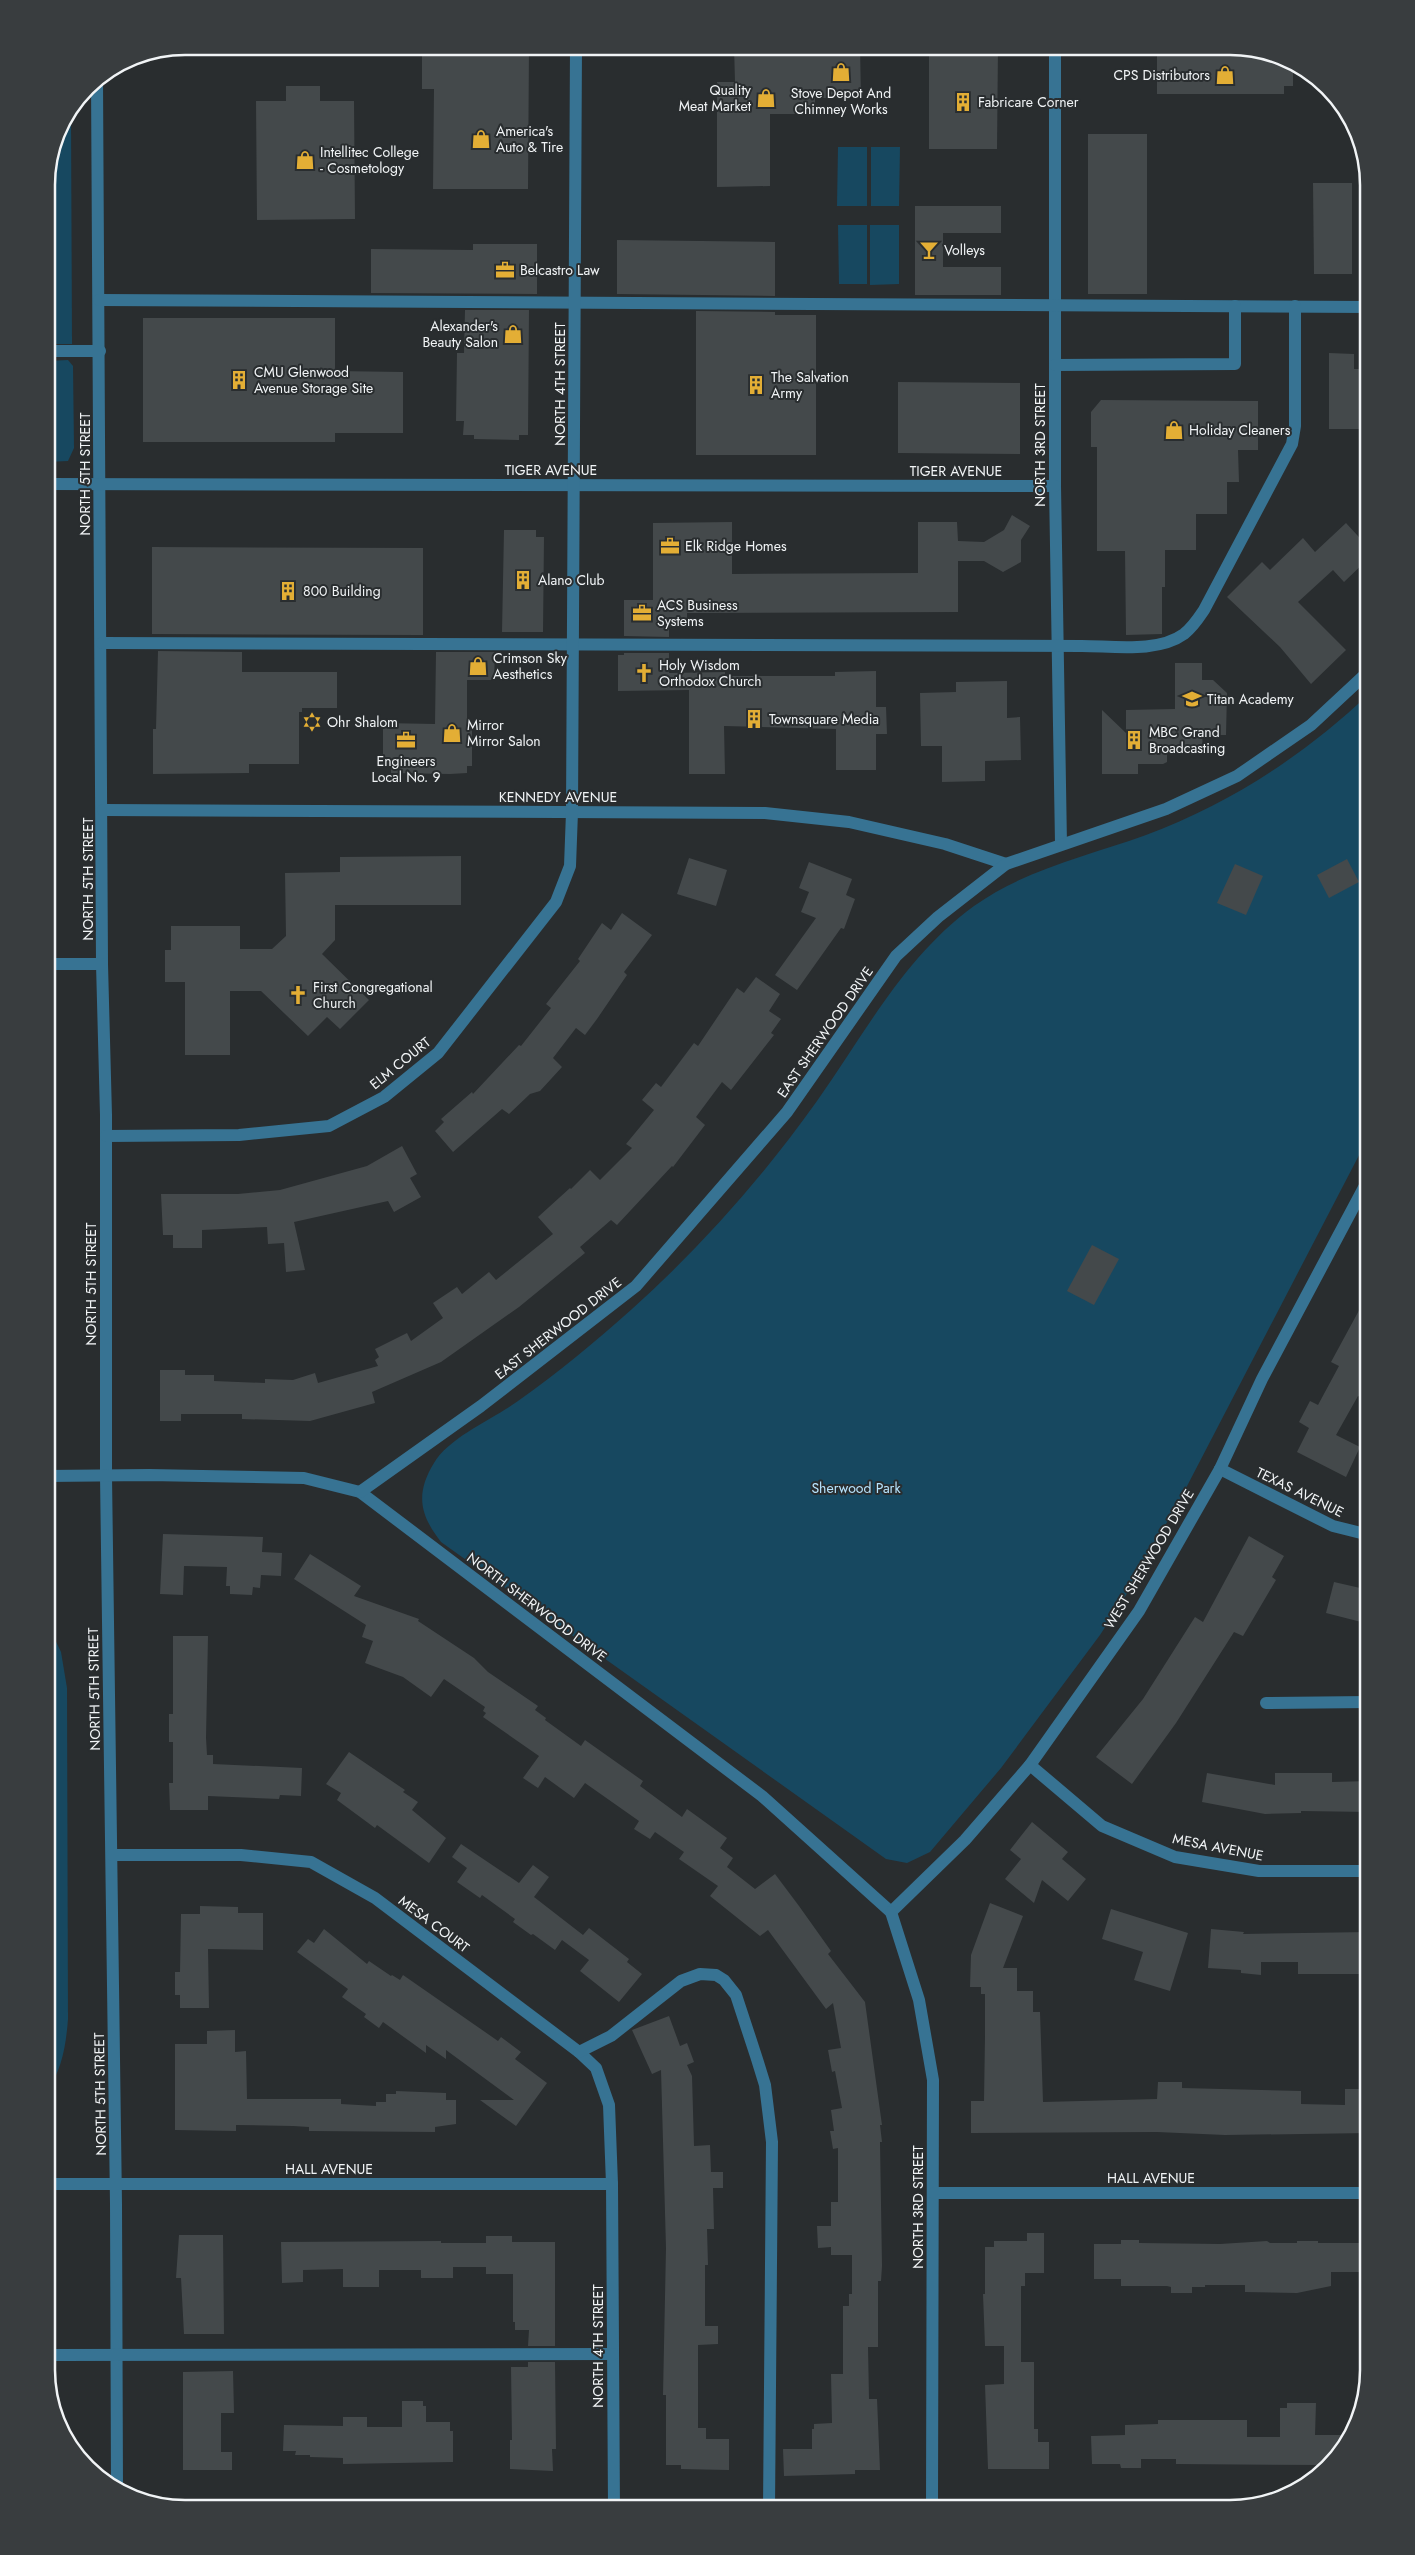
<svg xmlns="http://www.w3.org/2000/svg" width="1415" height="2555" viewBox="0 0 1415 2555" font-family="Jost,sans-serif">
	<style>
		.green { fill: #174860 }
		.building { fill: #44494b }
		.lines { fill: none; stroke-linecap: round; stroke-linejoin: round }
		.minor { stroke: #377393; stroke-width: 12 }
		.labels { text-anchor: middle; dominant-baseline: central; stroke-width: 4; stroke-linejoin: round; paint-order: stroke }
		.poi-label { font-size: 14px; fill: #f1f4f6; stroke: #292d2f; text-anchor: start }
		.street-label { font-size: 14px; fill: #f1f4f6; stroke: #292d2f }
		.park-label { font-size: 14px; fill: #b7e4fe; stroke: #292d2f }
		.rim { fill: none; stroke: #f1f4f6; stroke-width: 2.5 }
	</style>
	<rect width="100%" height="100%" fill="#292d2f"/>
	<g class="green">
		<path d="M71 112 72 344H47V177L57 132Z"/>
		<path d="M838 147H867V206H837Z"/>
		<path d="M871 147H900L899 206H871Z"/>
		<path d="M838 225H867V284H839Z"/>
		<path d="M870 225H899V284L870 285Z"/>
		<path d="M68 360 73 366 74 448 68 461 46 462 47 361Z"/>
		<path d="M1369 694V1136L1186 1488 1128 1592 1100 1635 1001 1768 930 1852 907 1863 886 1859 441 1542C420 1515 415 1494 434 1463 449 1437 493 1419 518 1401 558 1373 596 1341 632 1309 701 1247 763 1177 817 1101 865 1033 905 956 974 906 1026 869 1088 856 1146 835 1231 803 1303 756 1369 694Z"/>
		<path d="M46 1621 61 1652 67 1688 68 2019C66 2045 62 2071 46 2092Z"/>
	</g>
	<g class="building">
		<path d="M422 46H529L528 189H433L434 89H422Z"/>
		<path d="M734 46H860L861 98H815V114H770V186L717 187V82H735Z"/>
		<path d="M929 46H998L997 149H929Z"/>
		<path d="M1157 47H1239L1293 65V86H1284V94H1157Z"/>
		<path d="M286 86H320V101H354L355 219 257 220 256 101H286Z"/>
		<rect x="1088" y="134" width="59" height="160"/>
		<path d="M1313 183H1352V274H1314Z"/>
		<path d="M915 206H1001V233H943V267H1001V295H915Z"/>
		<path d="M617 240 775 242V296L617 294Z"/>
		<path d="M473 244H537V294L371 293V249L473 250Z"/>
		<path d="M465 310H529L528 435H519V440L474 439V435H463L464 421H456L457 353H464Z"/>
		<path d="M696 311 775 312V315H816V455H696Z"/>
		<path d="M143 318H335V371L403 372V433H335V442H143Z"/>
		<path d="M1329 353 1354 354V369H1369V429H1329Z"/>
		<path d="M898 382 1020 383V454L898 453Z"/>
		<path d="M1101 400 1258 401V450H1238L1239 482H1227V514H1196V550H1165V587H1162V634L1126 635 1125 551H1097V447H1091V412Z"/>
		<path d="M1012 515 1030 526 1021 540V562L1003 572 984 561H958V612L687 613V627H669V637L624 636V600H653V523L732 522V574L918 573V522H957L958 541 984 542 1004 530Z"/>
		<path d="M1346 523 1369 548V558L1344 582 1333 570 1298 602 1346 650 1311 684 1280 647 1227 597 1262 562 1270 570 1303 538 1315 552Z"/>
		<path d="M504 530H536V537H544L543 632H502Z"/>
		<path d="M152 547 423 548V635L152 634Z"/>
		<path d="M158 651 242 652V672H337V708H302V712H299V764H249V773L153 774V729H156Z"/>
		<path d="M436 652H495L494 680H467V727H472V766H467V773L450 774 391 773V760H384L383 756V723L435 724Z"/>
		<path d="M624 653H669V673L725 672V676H835V672L876 671V707H886L887 734H876V770H836V729L724 726 725 774H689V690L618 691V655H624Z"/>
		<path d="M1175 663H1202V680H1213L1227 693 1226 735H1202L1203 748H1188V753H1167V762L1163 764H1138V774H1102V710L1126 733V710L1175 709Z"/>
		<path d="M1007 681V718L1020 717 1021 760 985 761V781L942 782V746H921L920 693 956 692V682Z"/>
		<path d="M461 856V905H335V940L322 954 369 1000 340 1029 327 1017 308 1036 261 991H230V1055H185V982H165V950H171V926H240V949H272L286 936 285 873 340 872V857Z"/>
		<path d="M689 858 727 870 716 906 677 894Z"/>
		<path d="M1347 859 1359 882 1329 898 1317 875Z"/>
		<path d="M809 862 852 879 846 895 855 899 844 929 841 928 797 990 775 975 816 918 801 912 809 892 799 888Z"/>
		<path d="M1235 864 1263 876 1246 915 1217 903Z"/>
		<path d="M622 913 652 935 624 972 627 975 597 1019 585 1035 576 1028 553 1058 562 1067 540 1091 530 1094 509 1114 502 1109 453 1152 435 1131 444 1122 441 1119 472 1092 473 1094 519 1045 521 1046 551 1008 546 1004 580 961 578 959 602 923 611 930Z"/>
		<path d="M756 977 780 994 769 1011 781 1019 771 1033 774 1035 731 1090 722 1082 696 1117 705 1125 673 1167 672 1166 617 1225 611 1220 580 1247 585 1253 519 1307 441 1362 372 1392 375 1403 310 1421 242 1419V1414H181V1421H160V1370H185V1375H214V1381L265 1383V1379L293 1380 315 1373 318 1383 378 1366 375 1360 379 1357 375 1349 407 1333 411 1341 443 1318 433 1303 457 1287 462 1294 489 1272 496 1280 553 1234 538 1217 570 1188 571 1189 590 1170 600 1180 632 1148 626 1144 654 1110 642 1100 656 1083 661 1087 694 1043 698 1046 737 988 744 993Z"/>
		<path d="M402 1146 417 1174 410 1178 421 1197 394 1212 388 1201 294 1222 305 1270 286 1272 284 1243 268 1244 267 1227 202 1230V1248H173V1235H163L161 1194H238L280 1190 367 1166Z"/>
		<path d="M1092 1245 1119 1259 1094 1305 1067 1291Z"/>
		<path d="M1369 1292V1401L1358 1396 1336 1435 1360 1447 1346 1477 1297 1452 1309 1428 1299 1422 1310 1401 1318 1405 1339 1366 1331 1362Z"/>
		<path d="M163 1534 263 1537 262 1552 282 1553 281 1576 261 1575 260 1588 253 1587 252 1595 230 1594V1586H226L227 1567 184 1566 183 1595 160 1594Z"/>
		<path d="M1249 1536 1284 1556 1272 1577 1276 1580 1243 1636 1234 1632 1176 1723 1132 1784 1096 1757 1143 1699 1195 1617 1203 1622Z"/>
		<path d="M310 1554 361 1586 354 1596 419 1619 418 1621 474 1658 488 1672 538 1706 535 1710 546 1718 545 1720 581 1746 585 1740 643 1781 640 1786 682 1817 687 1809 727 1838 720 1848 733 1858 727 1867 755 1889 775 1874 799 1906 831 1951 828 1954 865 2002 882 2125H880L882 2142H880L882 2266 881 2281H878V2347H868L869 2399H877L880 2470H855V2474L784 2476 783 2449H812V2429H814V2424L832 2423 831 2374H843V2306H849V2294H852V2255H831V2247L818 2248 817 2226H831V2202H838V2148L833 2149 830 2131H834L831 2110 842 2108 835 2071 832 2072 828 2050 841 2048 833 2003 826 2009 768 1930 760 1936 710 1896 718 1886 679 1859 684 1852 655 1832 650 1839 634 1829 639 1821 585 1783 574 1798 545 1777 538 1788 523 1778 539 1756 483 1717 486 1713 483 1711 485 1707 444 1679 431 1697 403 1677 365 1663 373 1641 362 1637 366 1625 294 1579Z"/>
		<path d="M1334 1582 1369 1590V1624L1326 1613Z"/>
		<path d="M173 1636H208L206 1738 207 1755H213V1764L302 1768 301 1796 280 1795 279 1799 208 1796V1810H170L169 1783H173V1742H169V1714H173Z"/>
		<path d="M349 1752 405 1790 403 1792 418 1802 412 1810 446 1838 429 1863 377 1825 375 1828 337 1800 341 1793 326 1784Z"/>
		<path d="M1207 1773 1275 1785V1773H1332V1782L1369 1781V1812L1301 1811V1813L1265 1814 1202 1802Z"/>
		<path d="M1032 1822 1068 1852 1062 1859 1086 1879 1068 1901 1042 1880 1034 1903 1005 1879 1021 1859 1010 1850Z"/>
		<path d="M461 1844 519 1883 533 1865 549 1877 534 1897 583 1935 589 1928 629 1959 627 1962 642 1974 619 2002 580 1971 589 1960 562 1940 555 1950 533 1934 531 1935 513 1922 515 1919 482 1895 480 1898 457 1882 467 1868 452 1857Z"/>
		<path d="M990 1903 1023 1916 1003 1968H1017V1991H1033V2012H1040L1043 2102 1157 2099 1158 2082H1182V2088L1301 2091V2104L1345 2105V2089H1369V2133L1225 2135 1157 2132 971 2133V2101H984L985 2036V1994H981V1987H970L971 1955Z"/>
		<path d="M200 1906 238 1907V1913H263V1950L208 1949 209 2008H180V1995H175V1972H180L181 1914H200Z"/>
		<path d="M1111 1909 1188 1933 1170 1991 1134 1980 1143 1952 1102 1939Z"/>
		<path d="M324 1929 367 1964 369 1961 391 1976 392 1975 400 1980 403 1975 498 2041 501 2037 521 2052 515 2059 547 2083 516 2126 480 2100H514L446 2050V2059L426 2045V2053L383 2022 379 2028 364 2017 366 2014 342 1997 348 1989 297 1952 308 1939 314 1943Z"/>
		<path d="M1211 1929 1244 1932 1243 1934 1369 1932V1974H1298V1962H1261V1975L1241 1973V1970L1208 1968Z"/>
		<path d="M669 2016 680 2046 687 2043 694 2062 687 2065 692 2076 694 2146 710 2145 711 2172H723V2188H713L714 2229H707L708 2265H705V2326H718V2344L698 2345V2428H706V2439H729V2470L681 2469V2465H666V2395H663L666 2248 661 2070 652 2074 632 2030Z"/>
		<path d="M235 2030V2052L246 2051 247 2099H341V2104L376 2106V2102H386V2094H396V2091L446 2093V2100H456V2124L435 2127V2132L309 2131V2127L293 2126 236 2125V2131L175 2130V2044H207V2031Z"/>
		<path d="M1027 2233H1044V2273H1025V2286H1021V2362H1034V2429H1038V2442H1049V2469H988L985 2385 1004 2384V2346H985L983 2294H985V2247H994V2241H1027Z"/>
		<path d="M179 2235H223L224 2334H184L181 2278H176Z"/>
		<path d="M486 2236H512V2242H555V2346H528L529 2330H515V2322H513V2274H486V2267H453V2278H421V2270H379V2287H343V2269L303 2270V2282L282 2283 281 2242 441 2241V2243H486Z"/>
		<path d="M1121 2240H1139V2243L1220 2244 1267 2241 1270 2243H1297V2241H1318V2243H1369V2272H1331V2286L1297 2293 1245 2292V2285H1205V2287H1192V2293H1171V2287L1167 2286H1121V2279H1094V2244H1121Z"/>
		<path d="M528 2362H555L556 2449H552L553 2471 510 2469V2440H512L511 2367H528Z"/>
		<path d="M233 2371 234 2413H221V2452H232V2470H183V2372Z"/>
		<path d="M402 2401H423V2406H426V2422H450V2431H453V2462L343 2464V2458L310 2457V2455H295L296 2451H283L284 2425 343 2426V2417H367V2427H402Z"/>
		<path d="M1287 2403H1316L1315 2435H1349L1345 2447 1324 2465 1176 2464V2459H1141V2468H1121L1120 2464H1092L1091 2436 1125 2435V2425L1158 2424V2420H1247V2437H1280V2408H1287Z"/>
	</g>
	<g class="lines">
		<g class="minor">
			<path d="M1055 47V486L1061 844"/>
			<path d="M97 80 102 964 106 1115V1476L116 2204 117 2488"/>
			<path d="M99 300 1369 307"/>
			<path d="M47 351H100"/>
			<path d="M1055 365 1235 364V306"/>
			<path d="M46 484 1055 486"/>
			<path d="M102 643 1082 646C1113 646 1158 653 1184 634 1193 627 1198 619 1204 610L1292 444 1295 426V306"/>
			<path d="M103 810 765 813 849 822 945 844 1006 864"/>
			<path d="M46 964H102"/>
			<path d="M106 1136 239 1135 329 1126 384 1097 438 1053 556 902 570 866 572 812 576 46"/>
			<path d="M1220 1469 1333 1526 1369 1535"/>
			<path d="M46 1476 149 1475 304 1478 360 1492 762 1796 891 1912"/>
			<path d="M360 1492 481 1406 636 1286 787 1112 896 956 938 917 1006 864 1166 809 1237 776 1311 725 1369 671"/>
			<path d="M1266 1703 1369 1702"/>
			<path d="M1030 1765 1102 1826 1175 1857 1259 1871H1369"/>
			<path d="M112 1855H241L311 1862 375 1898 579 2052 596 2068 609 2105 612 2184 614 2509"/>
			<path d="M891 1912 965 1840 1030 1765 1139 1611 1220 1469 1262 1379 1369 1178"/>
			<path d="M891 1912 919 2000 933 2080 932 2509"/>
			<path d="M579 2052 611 2036 681 1981 700 1974 716 1975 724 1980 736 1995 756 2056 765 2085 772 2142 769 2509"/>
			<path d="M46 2184H612"/>
			<path d="M934 2193H1369"/>
			<path d="M46 2355 613 2354"/>
		</g>
	</g>
	<defs>
		<g id="shop-bare" transform="scale(1.5)"><path d="M-5-2.5h2.3a2.7 3.5 0 0 1 5.4 0H5L5.5 6h-11ZM-1.5-2.5h3a1.5 2.3 0 0 0-3 0Z" fill="#e3ae35" stroke="#292d2f" stroke-width="2.5" paint-order="stroke"/></g>
		<g id="building-bare" transform="scale(1.5)"><path d="M-4-6H4V6H1V3H-1V6H-4ZM-2.5-4.3h1.7v1.8h-1.7ZM.8-4.3h1.7v1.8H.8ZM-2.5-1h1.7V.8h-1.7ZM.8-1h1.7V.8H.8Z" fill="#e3ae35" stroke="#292d2f" stroke-width="2.5" paint-order="stroke"/></g>
		<g id="bar-bare" transform="scale(1.5)"><path d="M-6-5H6L.8 .8V4.5H3.5V6h-7V4.5H-.8V.8Z" fill="#e3ae35" stroke="#292d2f" stroke-width="2.5" paint-order="stroke"/></g>
		<g id="office-bare" transform="scale(1.5)"><path d="M-6-3h4V-5.5h4V-3h4V5H-6ZM-1-4.5V-3h2v-1.5ZM-6 0V1H6V0Z" fill="#e3ae35" stroke="#292d2f" stroke-width="2.5" paint-order="stroke"/></g>
		<g id="church-bare" transform="scale(1.5)"><path d="M-1.2-6h2.4v3.5h3.3v2.4h-3.3V6h-2.4V-.1h-3.3v-2.4h3.3Z" fill="#e3ae35" stroke="#292d2f" stroke-width="2.5" paint-order="stroke"/></g>
		<g id="school-bare" transform="scale(1.5)"><path d="M0-5L7-2L0 1L-7-2ZM-4 1L0 2.5L4 1V4Q0 6-4 4Z" fill="#e3ae35" stroke="#292d2f" stroke-width="2.5" paint-order="stroke"/></g>
		<g id="synagogue-bare" transform="scale(1.5)"><path d="M0-6.5L5.6 3.2H-5.6ZM0 6.5L5.6-3.2H-5.6Z" fill="#e3ae35" stroke="#292d2f" stroke-width="2.5" paint-order="stroke"/></g>
	</defs>
	<g fill-rule="evenodd">
		<use href="#shop-bare" x="841" y="72"/>
		<use href="#shop-bare" x="1225" y="75"/>
		<use href="#shop-bare" x="766" y="98"/>
		<use href="#building-bare" x="963" y="102"/>
		<use href="#shop-bare" x="481" y="139"/>
		<use href="#shop-bare" x="305" y="160"/>
		<use href="#bar-bare" x="929" y="250"/>
		<use href="#office-bare" x="505" y="270"/>
		<use href="#shop-bare" x="513" y="334"/>
		<use href="#building-bare" x="239" y="380"/>
		<use href="#building-bare" x="756" y="385"/>
		<use href="#shop-bare" x="1174" y="430"/>
		<use href="#office-bare" x="670" y="546"/>
		<use href="#building-bare" x="523" y="580"/>
		<use href="#building-bare" x="288" y="591"/>
		<use href="#office-bare" x="642" y="613"/>
		<use href="#shop-bare" x="478" y="666"/>
		<use href="#church-bare" x="644" y="673"/>
		<use href="#school-bare" x="1192" y="699"/>
		<use href="#building-bare" x="754" y="719"/>
		<use href="#synagogue-bare" x="312" y="722"/>
		<use href="#shop-bare" x="452" y="733"/>
		<use href="#office-bare" x="406" y="740"/>
		<use href="#building-bare" x="1134" y="740"/>
		<use href="#church-bare" x="298" y="995"/>
	</g>
	<g class="labels">
		<g class="poi-label">
			<text x="1210" y="75" text-anchor="end">CPS Distributors</text>
			<text x="751" y="90" text-anchor="end">Quality<tspan x="751" dy="16">Meat Market</tspan></text>
			<text x="841" y="93" text-anchor="middle">Stove Depot And<tspan x="841" dy="16">Chimney Works</tspan></text>
			<text x="978" y="102">Fabricare Corner</text>
			<text x="496" y="131">America's<tspan x="496" dy="16">Auto &amp; Tire</tspan></text>
			<text x="320" y="152">Intellitec College<tspan x="320" dy="16">- Cosmetology</tspan></text>
			<text x="944" y="250">Volleys</text>
			<text x="520" y="270">Belcastro Law</text>
			<text x="498" y="326" text-anchor="end">Alexander's<tspan x="498" dy="16">Beauty Salon</tspan></text>
			<text x="254" y="372">CMU Glenwood<tspan x="254" dy="16">Avenue Storage Site</tspan></text>
			<text x="771" y="377">The Salvation<tspan x="771" dy="16">Army</tspan></text>
			<text x="1189" y="430">Holiday Cleaners</text>
			<text x="685" y="546">Elk Ridge Homes</text>
			<text x="538" y="580">Alano Club</text>
			<text x="303" y="591">800 Building</text>
			<text x="657" y="605">ACS Business<tspan x="657" dy="16">Systems</tspan></text>
			<text x="493" y="658">Crimson Sky<tspan x="493" dy="16">Aesthetics</tspan></text>
			<text x="659" y="665">Holy Wisdom<tspan x="659" dy="16">Orthodox Church</tspan></text>
			<text x="1207" y="699">Titan Academy</text>
			<text x="769" y="719">Townsquare Media</text>
			<text x="327" y="722">Ohr Shalom</text>
			<text x="467" y="725">Mirror<tspan x="467" dy="16">Mirror Salon</tspan></text>
			<text x="1149" y="732">MBC Grand<tspan x="1149" dy="16">Broadcasting</tspan></text>
			<text x="406" y="761" text-anchor="middle">Engineers<tspan x="406" dy="16">Local No. 9</tspan></text>
			<text x="313" y="987">First Congregational<tspan x="313" dy="16">Church</tspan></text>
		</g>
		<g class="street-label">
			<text transform="translate(560 384) rotate(-90)">NORTH 4TH STREET</text>
			<text transform="translate(1040 445) rotate(-90)">NORTH 3RD STREET</text>
			<text x="551" y="470">TIGER AVENUE</text>
			<text x="956" y="471">TIGER AVENUE</text>
			<text transform="translate(85 474) rotate(-90)">NORTH 5TH STREET</text>
			<text x="558" y="797">KENNEDY AVENUE</text>
			<text transform="translate(88 879) rotate(-90)">NORTH 5TH STREET</text>
			<text transform="translate(825 1032) rotate(-55)">EAST SHERWOOD DRIVE</text>
			<text transform="translate(400 1063) rotate(-39)">ELM COURT</text>
			<text transform="translate(91 1284) rotate(-90)">NORTH 5TH STREET</text>
			<text transform="translate(558 1328) rotate(-38)">EAST SHERWOOD DRIVE</text>
			<text transform="translate(1300 1492) rotate(26)">TEXAS AVENUE</text>
			<text transform="translate(1149 1559) rotate(-59)">WEST SHERWOOD DRIVE</text>
			<text transform="translate(537 1607) rotate(37)">NORTH SHERWOOD DRIVE</text>
			<text transform="translate(94 1689) rotate(-91)">NORTH 5TH STREET</text>
			<text transform="translate(1218 1847) rotate(11)">MESA AVENUE</text>
			<text transform="translate(434 1924) rotate(37)">MESA COURT</text>
			<text transform="translate(100 2094) rotate(-91)">NORTH 5TH STREET</text>
			<text x="329" y="2169">HALL AVENUE</text>
			<text x="1151" y="2178">HALL AVENUE</text>
			<text transform="translate(918 2207) rotate(-90)">NORTH 3RD STREET</text>
			<text transform="translate(598 2346) rotate(-90)">NORTH 4TH STREET</text>
		</g>
		<g class="park-label">
			<text x="856" y="1488">Sherwood Park</text>
		</g>
	</g>
	<path d="M0 0H1415V2555H0ZM185 55H1230A130 130 0 0 1 1360 185V2370A130 130 0 0 1 1230 2500H185A130 130 0 0 1 55 2370V185A130 130 0 0 1 185 55Z" fill="#393d3f" fill-rule="evenodd"/>
	<path class="rim" d="M185 55H1230A130 130 0 0 1 1360 185V2370A130 130 0 0 1 1230 2500H185A130 130 0 0 1 55 2370V185A130 130 0 0 1 185 55Z"/>
</svg>
